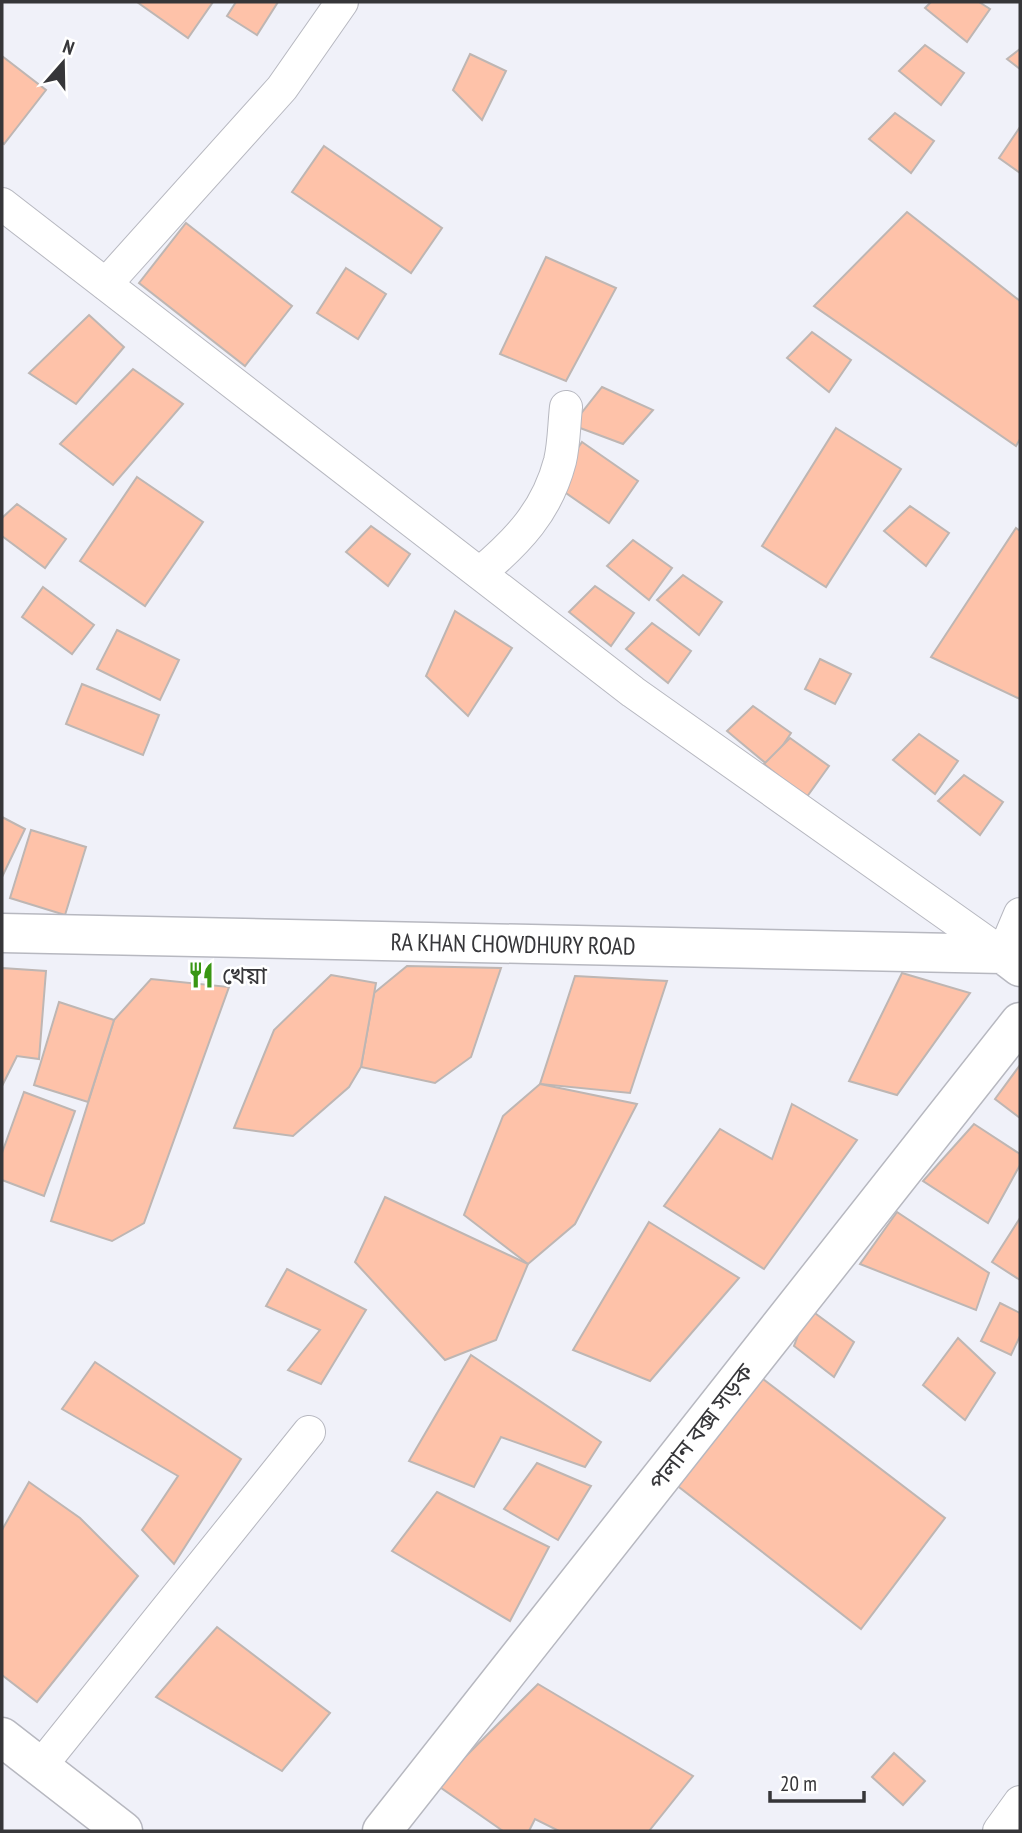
<svg xmlns="http://www.w3.org/2000/svg" width="1022" height="1833" viewBox="0 0 1022 1833" font-family="'PT Sans Narrow','Noto Sans Bengali',sans-serif">
	<style>
		.building { fill: #fec2a9; stroke: #beb6b3; stroke-width: 2 }
		.lines { fill: none; stroke-linecap: round; stroke-linejoin: round }
		.minor-casing { stroke: #b7b8c0; stroke-width: 34 }
		.tertiary-casing { stroke: #b7b8c0; stroke-width: 41 }
		.secondary-casing { stroke: #b7b8c0; stroke-width: 41 }
		.minor { stroke: #fff; stroke-width: 32 }
		.tertiary { stroke: #fff; stroke-width: 38 }
		.secondary { stroke: #fff; stroke-width: 38 }
		.labels { text-anchor: middle; dominant-baseline: central; stroke-width: 5; stroke-linejoin: round; paint-order: stroke }
		.street-label { font-size: 24px; fill: #363639; stroke: #fff }
		.poi-label { font-size: 24px; fill: #363639; stroke: #fff; text-anchor: start }
	</style>
	<rect width="100%" height="100%" fill="#f0f1f9"/>
	<g class="building">
		<path d="M137 2H213L188 38Z"/>
		<path d="M236 2H278L257 35 227 16Z"/>
		<path d="M931 2H979L990 9 967 42 925 8Z"/>
		<path d="M925 45 964 73 941 105 899 71Z"/>
		<path d="M1020 49V69L1007 59Z"/>
		<path d="M470 54 506 71 482 120 453 90Z"/>
		<path d="M2 56 46 90 4 144 2 142Z"/>
		<path d="M895 113 934 141 911 173 869 139Z"/>
		<path d="M1020 127V173L999 158Z"/>
		<path d="M324 146 442 228 411 273 292 192Z"/>
		<path d="M907 212 1020 301V439L1016 446 814 306Z"/>
		<path d="M186 223 292 306 245 366 139 283Z"/>
		<path d="M546 257 616 288 566 381 500 354Z"/>
		<path d="M346 268 386 294 358 339 317 313Z"/>
		<path d="M89 315 124 347 76 404 29 373Z"/>
		<path d="M812 332 851 360 829 392 787 358Z"/>
		<path d="M133 369 183 404 113 485 60 444Z"/>
		<path d="M602 387 653 410 623 444 572 425Z"/>
		<path d="M836 428 901 469 826 587 762 546Z"/>
		<path d="M582 442 638 481 609 523 553 484Z"/>
		<path d="M137 477 203 522 145 606 80 561Z"/>
		<path d="M17 504 66 539 45 568 2 536V518Z"/>
		<path d="M910 506 949 533 926 566 884 531Z"/>
		<path d="M371 526 410 554 388 586 346 552Z"/>
		<path d="M1016 528 1020 531V699L931 657Z"/>
		<path d="M633 540 672 568 649 600 607 566Z"/>
		<path d="M683 575 722 602 699 635 657 600Z"/>
		<path d="M595 586 634 613 611 646 569 612Z"/>
		<path d="M43 587 94 625 72 654 22 617Z"/>
		<path d="M455 611 512 648 468 716 426 676Z"/>
		<path d="M652 623 691 651 668 683 626 649Z"/>
		<path d="M117 630 179 660 160 700 97 669Z"/>
		<path d="M820 659 851 674 835 704 805 689Z"/>
		<path d="M82 684 159 715 143 755 66 724Z"/>
		<path d="M753 706 791 733 769 766 727 731Z"/>
		<path d="M919 734 958 761 935 794 893 760Z"/>
		<path d="M790 738 829 766 806 798 764 764Z"/>
		<path d="M964 775 1003 802 980 835 938 801Z"/>
		<path d="M2 817 25 829 2 877Z"/>
		<path d="M31 830 86 847 65 915 10 898Z"/>
		<path d="M407 966 501 968 471 1057 435 1083 361 1067 374 993Z"/>
		<path d="M2 968 46 971 39 1059 17 1056 2 1086Z"/>
		<path d="M902 973 970 993 897 1095 849 1081Z"/>
		<path d="M331 975 376 983 361 1067 349 1087 293 1136 234 1128 274 1030Z"/>
		<path d="M575 976 667 981 630 1093 540 1084Z"/>
		<path d="M151 979 229 987 144 1223 112 1241 51 1221 114 1020Z"/>
		<path d="M59 1002 114 1020 88 1102 34 1085Z"/>
		<path d="M1020 1065V1118L995 1099Z"/>
		<path d="M540 1084 637 1104 575 1224 528 1264 464 1215 503 1116Z"/>
		<path d="M24 1092 75 1111 44 1196 2 1180V1153Z"/>
		<path d="M792 1104 857 1140 764 1269 664 1206 720 1129 772 1159Z"/>
		<path d="M974 1124 1020 1154V1165L988 1223 923 1181Z"/>
		<path d="M385 1197 528 1264 496 1340 445 1360 355 1262Z"/>
		<path d="M897 1212 989 1273 976 1310 860 1264Z"/>
		<path d="M1020 1218V1280L992 1262Z"/>
		<path d="M649 1222 739 1278 650 1381 573 1350Z"/>
		<path d="M287 1269 366 1310 321 1384 288 1370 320 1330 266 1306Z"/>
		<path d="M1000 1303 1020 1313V1336L1011 1355 981 1341Z"/>
		<path d="M808 1308 854 1342 834 1377 794 1346Z"/>
		<path d="M958 1338 995 1373 965 1420 923 1385Z"/>
		<path d="M471 1355 601 1442 585 1467 501 1437 474 1487 409 1461Z"/>
		<path d="M95 1362 241 1459 174 1564 142 1530 178 1476 62 1409Z"/>
		<path d="M755 1373 945 1518 861 1629 670 1480Z"/>
		<path d="M537 1463 591 1486 558 1540 504 1509Z"/>
		<path d="M29 1482 80 1518 138 1576 37 1702 2 1675V1530Z"/>
		<path d="M437 1492 549 1547 510 1621 392 1551Z"/>
		<path d="M217 1627 330 1713 282 1771 156 1697Z"/>
		<path d="M538 1684 693 1776 649 1831H559L535 1819 529 1831H503L437 1785Z"/>
		<path d="M894 1753 925 1781 903 1805 872 1777Z"/>
	</g>
	<g class="lines">
		<g class="minor-casing">
			<g id="minor">
				<path d="M2 204 633 692 1003 954 1020 914"/>
				<path d="M106 284 282 88 342 2"/>
				<path d="M480 573C518 541 547 511 560 461 564 444 564 425 566 407"/>
				<path d="M40 1767 309 1432"/>
				<path d="M999 1831 1020 1802"/>
			</g>
		</g>
		<g class="tertiary-casing">
			<g id="tertiary">
				<path d="M2 933 1003 954 1020 967"/>
				<path d="M382 1831 1020 1022"/>
			</g>
		</g>
		<g class="secondary-casing">
			<path id="secondary" d="M2 1737 123 1831"/>
		</g>
		<use href="#minor" class="minor"/>
		<use href="#tertiary" class="tertiary"/>
		<use href="#secondary" class="secondary"/>
	</g>
	<defs>
		<g id="restaurant-bare" transform="scale(2.1)"><path d="M-5-6h1v4h1v-4h1v4h1v-4h1v5L-1.5 .5V6h-2V.5L-5-1ZM5-6V6H3V1.5H1.5Q1.5-4 5-6Z" fill="#399613" stroke="#fff" stroke-width="2.5" paint-order="stroke"/></g>
	</defs>
	<g fill-rule="evenodd">
		<use href="#restaurant-bare" x="201" y="975"/>
	</g>
	<g class="labels">
		<g class="street-label">
			<text transform="translate(513 944) rotate(1)">RA KHAN CHOWDHURY ROAD</text>
			<text transform="translate(701 1427) rotate(-52)">পলান বক্স সড়ক</text>
		</g>
		<g class="poi-label">
			<text x="222" y="975">খেয়া</text>
		</g>
	</g>
	<rect width="1022" height="1833" fill="none" stroke="#363639" stroke-width="7"/>
	<g transform="translate(63 63) rotate(20)" stroke="#ffffff" stroke-width="5" paint-order="stroke">
	<path d="M0-5L12 26L0 18L-12 26Z" fill="#363639"/>
	<text y="-10" font-size="19" font-weight="bold" text-anchor="middle" fill="#363639">N</text>
	</g>
	<path d="M770 1791v10h94v-10" fill="none" stroke="#363639" stroke-width="3.5"/>
	<text x="780" y="1791" font-size="21" fill="#363639" stroke="#ffffff" stroke-width="5" paint-order="stroke">20 m</text>
</svg>
